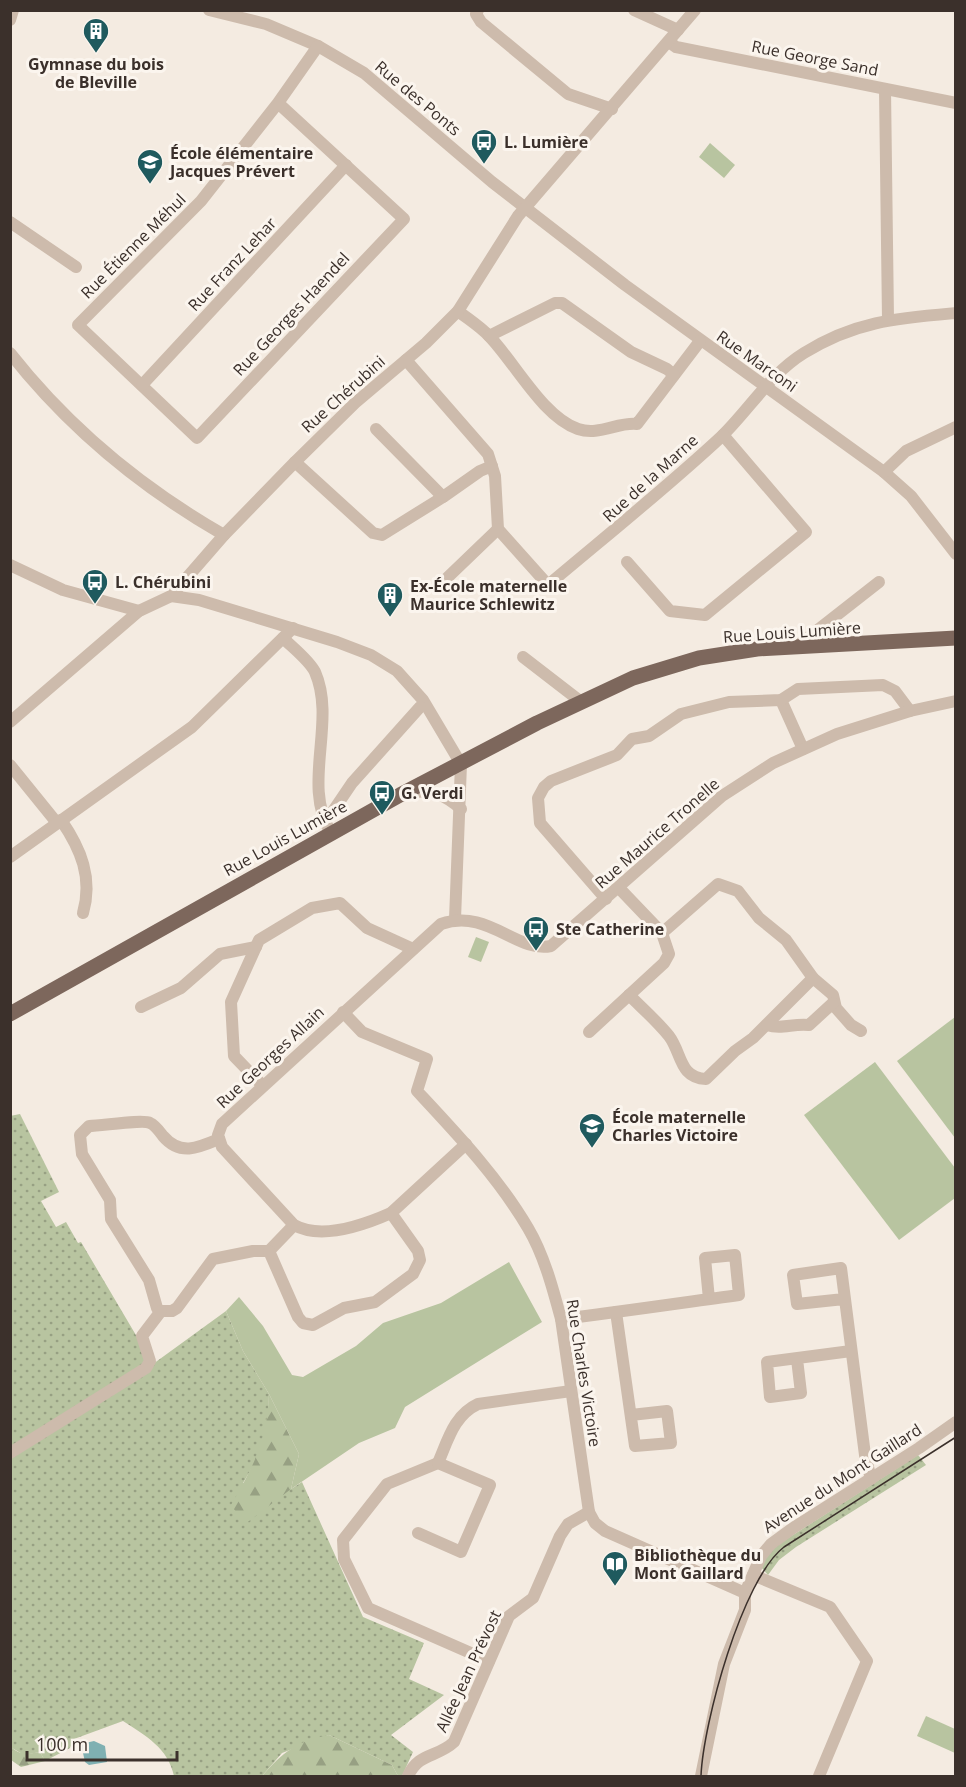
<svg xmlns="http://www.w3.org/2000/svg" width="966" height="1787" viewBox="0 0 966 1787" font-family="'Open Sans',sans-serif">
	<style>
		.grass { fill: url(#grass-dots) }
		.forest { fill: url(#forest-firs) }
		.park { fill: #b8c4a0 }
		.water { fill: #7fb0b2 }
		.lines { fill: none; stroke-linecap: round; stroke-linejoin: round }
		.minor { stroke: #cdbbac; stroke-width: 12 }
		.major { stroke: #7d675c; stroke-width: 15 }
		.tram { stroke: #3b302b; stroke-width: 1.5 }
		.labels { text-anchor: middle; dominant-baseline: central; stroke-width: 6; stroke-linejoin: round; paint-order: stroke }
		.street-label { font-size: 16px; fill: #3b302b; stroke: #fbf5ee }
		.poi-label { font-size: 16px; font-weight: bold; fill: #3b302b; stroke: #fbf5ee; text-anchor: start }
	</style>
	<defs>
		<pattern id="grass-dots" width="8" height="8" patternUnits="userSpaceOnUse" patternTransform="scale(1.5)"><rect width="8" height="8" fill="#b8c4a0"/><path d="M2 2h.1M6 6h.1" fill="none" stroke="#97a083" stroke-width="1.8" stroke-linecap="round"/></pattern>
		<pattern id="forest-firs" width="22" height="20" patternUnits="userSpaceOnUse" patternTransform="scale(1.5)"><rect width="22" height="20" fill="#b8c4a0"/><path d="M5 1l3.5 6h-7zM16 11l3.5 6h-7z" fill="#97a083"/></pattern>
	</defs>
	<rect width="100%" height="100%" fill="#f4ebe1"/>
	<g class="grass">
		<path d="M20 1114 59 1192 41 1201 56 1227 66 1222 78 1243 81 1242 153 1364 226 1311 243 1351 269 1394 268 1421 259 1456 243 1483 291 1489 302 1482 363 1617 424 1643 409 1679 444 1695 391 1735 413 1752 402 1776H398L392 1765 329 1735 282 1753 262 1776H174C168 1748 146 1736 123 1721L74 1739 70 1748 45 1761 40 1752 24 1755 12 1748 10 1116Z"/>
		<path d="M918 1455 926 1465 796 1547 779 1560 768 1575 761 1567 771 1549Z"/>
	</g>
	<g class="forest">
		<path d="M269 1394 299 1454 291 1489 245 1524 231 1505C254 1465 267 1441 269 1394Z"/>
		<path d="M329 1735 392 1765 398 1776H262C283 1752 297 1741 329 1735Z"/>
		<path d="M10 1744C16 1756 29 1754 40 1752L45 1761 21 1767 11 1760Z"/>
	</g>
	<g class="park">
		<path d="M710 143 735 165 724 178 699 157Z"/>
		<path d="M476 937 489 942 481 962 468 957Z"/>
		<path d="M955 1017V1138L897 1061Z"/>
		<path d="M875 1062 955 1168V1198L899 1240 804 1115Z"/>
		<path d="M509 1262 542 1322 405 1407 395 1428 359 1443 291 1489 299 1454 269 1394 243 1351 226 1311 239 1297 263 1326 292 1375 303 1377 356 1346 383 1323 441 1303Z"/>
		<path d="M926 1716 955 1729V1753L917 1736Z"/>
	</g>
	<path class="water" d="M94 1741 105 1746 107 1762 89 1765 85 1762 81 1744Z"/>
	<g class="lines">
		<g class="minor">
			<path d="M209 10 266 24 318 46 364 73 492 182 625 285 884 472 911 496 956 554"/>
			<path d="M478 10 476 14 481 22 568 94 612 109"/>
			<path d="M634 10 678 30"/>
			<path d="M10 20 13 10"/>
			<path d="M669 42 676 47 956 103"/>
			<path d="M885 89 888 319"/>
			<path d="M278 103 404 219 197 438 78 325 201 201 278 103 318 46"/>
			<path d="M10 222 76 267"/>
			<path d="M458 311C468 319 481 327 490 337 515 363 543 417 578 429 599 436 617 422 637 424L700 341"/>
			<path d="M489 336 555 303H562L631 352 667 369 674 375"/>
			<path d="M10 353C69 428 142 488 224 535"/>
			<path d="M406 360 488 454 495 476 498 529 548 585C606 536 665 489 721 437 749 410 770 374 804 353 855 321 898 318 956 313"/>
			<path d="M142 385 346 165"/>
			<path d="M376 429 443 497"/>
			<path d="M295 462 373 533 382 535 443 497 480 471 492 466"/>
			<path d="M884 472 906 451 956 427"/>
			<path d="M627 562 670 611 705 615 806 532 723 435"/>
			<path d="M10 565 63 590 139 611"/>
			<path d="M447 578 498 529"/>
			<path d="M171 596 199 600 337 642 371 655 397 671 423 700 461 764 455 919"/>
			<path d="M283 638C293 648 309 660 315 672 337 722 301 785 331 833"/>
			<path d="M796 647 879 582"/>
			<path d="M523 657 580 701"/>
			<path d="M781 700 803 749"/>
			<path d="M10 722 139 611 171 596 224 535 295 462 355 403 426 343 458 311 518 216 695 10"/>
			<path d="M10 765 57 823"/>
			<path d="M407 793C430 789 444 794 461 809"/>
			<path d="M324 816 331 814 352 783 420 707"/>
			<path d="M61 820C81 849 93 878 83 913"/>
			<path d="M10 857 192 727 293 628"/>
			<path d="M606 899 540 823 538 798 544 787 551 781 617 755 632 739 649 736 681 714 729 702 781 700 798 689 883 685 895 691 910 711"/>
			<path d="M662 933 718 884 738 891 759 918 786 940 813 978"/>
			<path d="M629 995C642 1008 657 1021 669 1036 682 1053 679 1078 706 1079L735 1051 753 1038 813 978 833 995 836 1008 851 1025 861 1031"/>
			<path d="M141 1007 181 988 220 954 256 947"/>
			<path d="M343 1012 362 1032 427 1059 417 1091C457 1134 498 1177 528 1228 544 1255 553 1289 561 1319L589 1512 595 1523 605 1531 745 1593"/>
			<path d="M767 1025C782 1030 793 1023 809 1025L833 1003"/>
			<path d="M589 1032 664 963 669 954 662 933 619 888"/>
			<path d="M263 1086 234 1056 231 1002 259 940 312 908 340 903 367 928 413 949"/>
			<path d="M219 1139C198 1148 180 1156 163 1136 160 1132 155 1125 150 1123 143 1119 101 1126 89 1126L80 1135 82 1154 110 1200 111 1219 149 1280 157 1308 161 1311H172L177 1308 213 1259 253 1251H269L294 1225"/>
			<path d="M466 1144 391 1213C364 1225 321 1240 294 1225L222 1147 218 1135 222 1124 441 924C488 908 516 953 551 946L722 796 773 763 837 734 910 711 956 701"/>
			<path d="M269 1251 298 1317 303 1323 313 1325 344 1308 375 1302 413 1274 420 1260 418 1251 391 1213"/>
			<path d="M844 1299 797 1304 793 1275 841 1268 865 1455 871 1479"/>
			<path d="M616 1312 635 1446 671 1443 667 1411 631 1415"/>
			<path d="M561 1319C620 1312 680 1303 739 1295L735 1255 705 1258 709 1299"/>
			<path d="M797 1359 801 1393 770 1397 767 1362 851 1351"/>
			<path d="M10 1453 146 1368 150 1361 142 1336 161 1311"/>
			<path d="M438 1463 387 1484 343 1540 344 1559 368 1608 489 1661"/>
			<path d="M418 1533 461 1552 490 1485 438 1463C448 1440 454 1415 478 1404L571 1391"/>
			<path d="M753 1575 830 1607 867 1661 819 1776"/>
			<path d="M408 1776C419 1752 437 1758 454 1742L509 1616 533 1598 560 1536 568 1524 589 1512"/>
			<path d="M701 1776 724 1664 745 1610V1593L761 1556 771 1544 793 1528 919 1448 956 1422"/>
		</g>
		<path class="major" d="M10 1014 400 795 537 723 633 678 699 658 757 649 956 638"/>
		<path class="tram" d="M701 1776C703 1724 742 1579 784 1547L956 1437"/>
	</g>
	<defs>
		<g id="building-pin" transform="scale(1.35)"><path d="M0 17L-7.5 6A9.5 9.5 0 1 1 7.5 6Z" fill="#1f5a5e" stroke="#fbf5ee"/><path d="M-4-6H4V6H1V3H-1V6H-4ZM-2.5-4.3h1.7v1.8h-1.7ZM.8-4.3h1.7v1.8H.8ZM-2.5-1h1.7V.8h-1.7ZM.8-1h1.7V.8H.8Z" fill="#fff"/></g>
		<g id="bus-pin" transform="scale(1.35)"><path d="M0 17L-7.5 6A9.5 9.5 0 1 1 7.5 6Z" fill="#1f5a5e" stroke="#fbf5ee"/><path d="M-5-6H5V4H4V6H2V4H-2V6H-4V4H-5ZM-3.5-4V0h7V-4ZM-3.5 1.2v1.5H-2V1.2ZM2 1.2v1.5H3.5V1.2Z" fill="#fff"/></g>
		<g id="school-pin" transform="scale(1.35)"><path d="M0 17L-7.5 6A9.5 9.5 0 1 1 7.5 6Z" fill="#1f5a5e" stroke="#fbf5ee"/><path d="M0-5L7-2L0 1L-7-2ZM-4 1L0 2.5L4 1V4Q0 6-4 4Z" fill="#fff"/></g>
		<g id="library-pin" transform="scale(1.35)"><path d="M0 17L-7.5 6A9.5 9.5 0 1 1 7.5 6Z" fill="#1f5a5e" stroke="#fbf5ee"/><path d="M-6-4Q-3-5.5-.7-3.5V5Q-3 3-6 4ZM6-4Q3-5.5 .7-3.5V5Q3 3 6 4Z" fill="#fff"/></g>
	</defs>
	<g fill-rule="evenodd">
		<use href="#building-pin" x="96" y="31"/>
		<use href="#bus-pin" x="484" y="142"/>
		<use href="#school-pin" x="150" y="162"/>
		<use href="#bus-pin" x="95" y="582"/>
		<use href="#building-pin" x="390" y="595"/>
		<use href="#bus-pin" x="382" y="793"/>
		<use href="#bus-pin" x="536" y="929"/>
		<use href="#school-pin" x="592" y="1126"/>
		<use href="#library-pin" x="615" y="1564"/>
	</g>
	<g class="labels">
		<g class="street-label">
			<text transform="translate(815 58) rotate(11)">Rue George Sand</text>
			<text transform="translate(418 98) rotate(40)">Rue des Ponts</text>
			<text transform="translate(133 246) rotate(-45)">Rue Étienne Méhul</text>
			<text transform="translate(232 264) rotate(-47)">Rue Franz Lehar</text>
			<text transform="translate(291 314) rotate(-47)">Rue Georges Haendel</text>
			<text transform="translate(757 361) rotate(35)">Rue Marconi</text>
			<text transform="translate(343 394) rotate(-42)">Rue Chérubini</text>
			<text transform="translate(650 478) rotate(-42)">Rue de la Marne</text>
			<text transform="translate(792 632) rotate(-4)">Rue Louis Lumière</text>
			<text transform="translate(657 833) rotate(-41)">Rue Maurice Tronelle</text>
			<text transform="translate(285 838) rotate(-29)">Rue Louis Lumière</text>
			<text transform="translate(270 1057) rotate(-43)">Rue Georges Allain</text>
			<text transform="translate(584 1373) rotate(81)">Rue Charles Victoire</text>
			<text transform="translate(842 1478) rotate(-33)">Avenue du Mont Gaillard</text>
			<text transform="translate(468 1671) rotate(-65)">Allée Jean Prévost</text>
		</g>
		<g class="poi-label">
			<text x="96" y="64" text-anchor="middle">Gymnase du bois<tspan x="96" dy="18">de Bleville</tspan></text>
			<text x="504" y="142">L. Lumière</text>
			<text x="170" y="153">École élémentaire<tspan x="170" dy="18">Jacques Prévert</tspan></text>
			<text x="115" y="582">L. Chérubini</text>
			<text x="410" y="586">Ex-École maternelle<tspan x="410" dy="18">Maurice Schlewitz</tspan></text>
			<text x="401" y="793">G. Verdi</text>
			<text x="556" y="929">Ste Catherine</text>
			<text x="612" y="1117">École maternelle<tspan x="612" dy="18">Charles Victoire</tspan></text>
			<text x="634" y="1555">Bibliothèque du<tspan x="634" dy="18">Mont Gaillard</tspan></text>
		</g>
	</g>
	<rect width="966" height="1787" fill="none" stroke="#3b302b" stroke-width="24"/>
	<path d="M27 1751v9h150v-9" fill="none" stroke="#3b302b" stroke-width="3"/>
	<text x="36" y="1751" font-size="18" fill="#3b302b" stroke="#fbf5ee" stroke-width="4.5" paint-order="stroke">100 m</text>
</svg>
